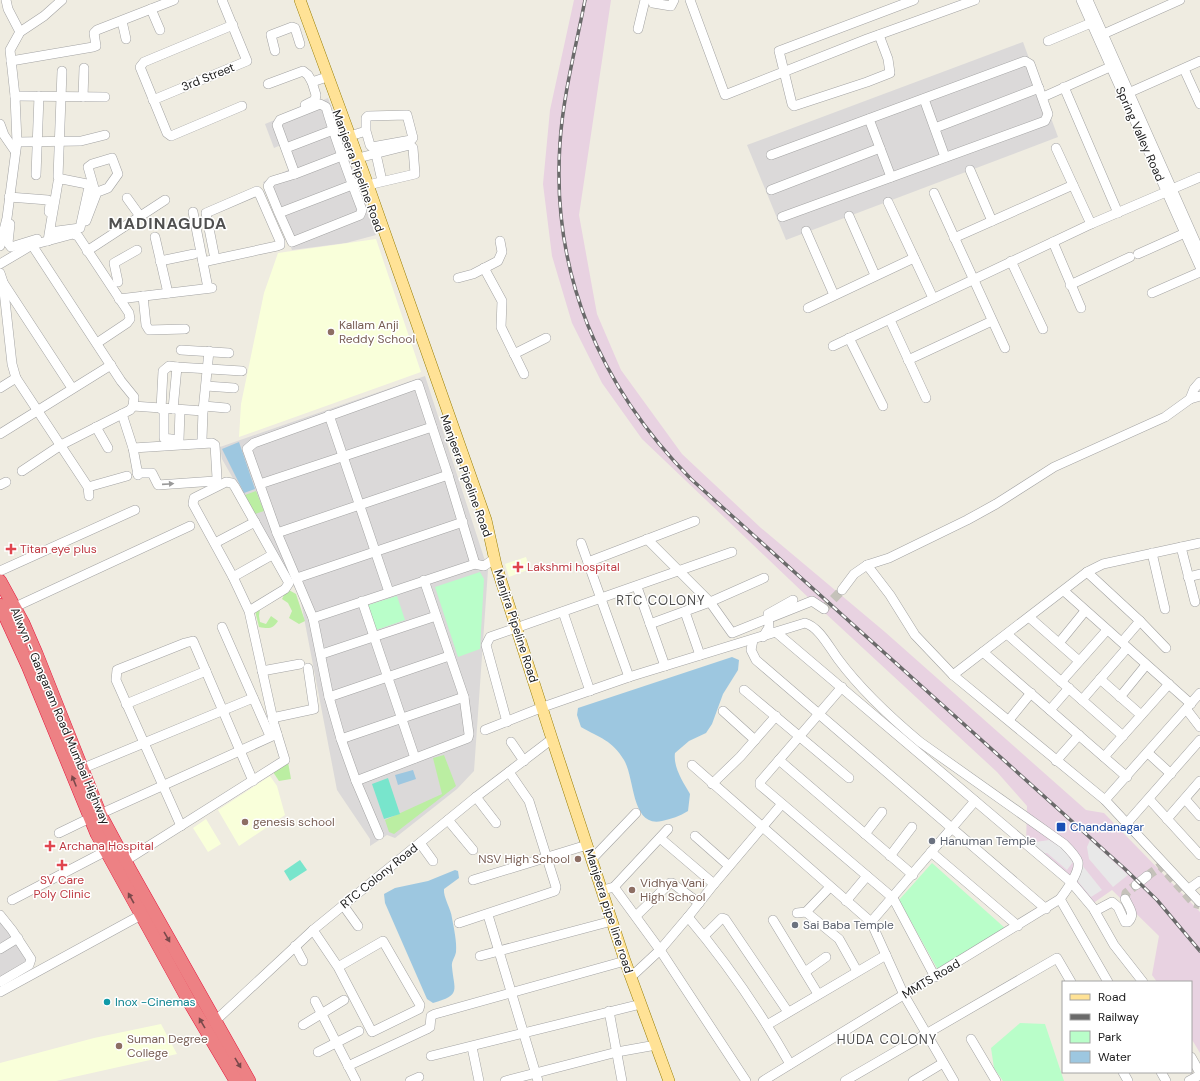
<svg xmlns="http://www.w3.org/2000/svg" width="1200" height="1081" viewBox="0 0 1200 1081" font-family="'DM Sans',sans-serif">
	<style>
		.residential { fill: #dbd9d9 }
		.industrial { fill: #e8d2e1 }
		.education { fill: #f9ffda }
		.grass { fill: #bbeea2 }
		.park { fill: #b9fec9 }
		.pitch { fill: #78e5cc }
		.parking { fill: #e8e8e8 }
		.water { fill: #9dc7e0 }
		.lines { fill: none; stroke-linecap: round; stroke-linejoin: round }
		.minor-tunnel { stroke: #c5c2ba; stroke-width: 9; stroke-dasharray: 9 4.5; stroke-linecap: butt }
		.minor-casing { stroke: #a3a3a3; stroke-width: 10 }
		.major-casing { stroke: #957b00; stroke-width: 12 }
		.highway-casing { stroke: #e5153c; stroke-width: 14 }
		.minor { stroke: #fff; stroke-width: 9 }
		.major { stroke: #ffe296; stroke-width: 11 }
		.highway { stroke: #ed8184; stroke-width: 13 }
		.rail-casing { stroke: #6a6a6a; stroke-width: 3.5 }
		.rail { stroke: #fff; stroke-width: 2; stroke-dasharray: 6; stroke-linecap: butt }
		.oneway { fill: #999 }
		.oneway2 { fill: #7a494b }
		.education-dot { fill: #8d6e63; stroke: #fff; stroke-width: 1.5 }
		.health-dot { fill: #e0444e; stroke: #fff; stroke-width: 1.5 }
		.transit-dot { fill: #1a4fb4; stroke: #fff; stroke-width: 1.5 }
		.worship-dot { fill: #6b7280; stroke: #fff; stroke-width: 1.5 }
		.culture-dot { fill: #0f9aa8; stroke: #fff; stroke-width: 1.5 }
		.labels { text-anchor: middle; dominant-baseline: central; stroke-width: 3; stroke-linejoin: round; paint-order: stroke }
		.street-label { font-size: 12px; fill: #1c1c1c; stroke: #fff }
		.education-label { font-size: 12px; fill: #785e54; stroke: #fff; text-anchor: start }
		.health-label { font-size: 12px; fill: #be3a42; stroke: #fff; text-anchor: start }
		.transit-label { font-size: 12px; fill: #164399; stroke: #fff; text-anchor: start }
		.worship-label { font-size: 12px; fill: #5b616d; stroke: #fff; text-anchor: start }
		.culture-label { font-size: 12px; fill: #0d838f; stroke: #fff; text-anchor: start }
		.neighbourhood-label { font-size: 13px; letter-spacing: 1px; fill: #4f4f4f; stroke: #fff }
		.district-label { font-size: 16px; font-weight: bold; letter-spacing: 1px; fill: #4f4f4f; stroke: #fff }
	</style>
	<rect width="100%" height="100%" fill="#efece1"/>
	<g class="residential">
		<path d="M1023 42 1058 137 786 240 747 145Z"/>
		<path d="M328 98 376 235 346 243 292 250 263 182 290 169 281 145 274 148 265 124Z"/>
		<path d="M425 376 488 570 474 771 457 789 395 838 387 835 370 846V839L337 790 300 597 222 459 220 447Z"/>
		<path d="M0 914 31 962 0 982Z"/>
	</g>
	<path class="industrial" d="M574 0H611L579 215 597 314 621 370 682 454 761 528 885 632 1086 810 1104 813 1200 912V1053L1191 1038V982H1157L1152 975 1159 936 1112 890 1092 904 1026 845 1027 806 997 772 812 601 642 439 602 383 572 323 552 256 543 184 550 110Z"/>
	<g class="education">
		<path d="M376 239 421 372 239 437 241 404 264 293 278 253Z"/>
		<path d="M526 557 530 569 509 577 505 564Z"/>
		<path d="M270 776 277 786 285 815 239 846 218 810Z"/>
		<path d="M206 819 221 844 208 852 193 828Z"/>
		<path d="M161 1024 177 1054 56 1081H0V1063L94 1038Z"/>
	</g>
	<g class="grass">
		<path d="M256 491 264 511 255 514 245 495Z"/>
		<path d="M287 589 296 594 305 621 299 624 289 618 292 611 288 603 282 599Z"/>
		<path d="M254 607 260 608 259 616 260 622 266 624 271 616 278 621C273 629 269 629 259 627Z"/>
		<path d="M444 755 456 786 394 834 389 832 385 820 442 794 433 758Z"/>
		<path d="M288 762 291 779 279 781 273 772Z"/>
	</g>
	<g class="park">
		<path d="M480 572 484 579 480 649 458 657 435 587Z"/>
		<path d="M397 596 405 620 373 631 365 606Z"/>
		<path d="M932 863 1006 929 938 970 899 900Z"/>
		<path d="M1020 1023 1045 1024 1064 1081H1003L994 1068 991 1048Z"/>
	</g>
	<g class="pitch">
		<path d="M388 778 400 814 384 819 372 784Z"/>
		<path d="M300 860 307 870 290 881 284 871Z"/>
	</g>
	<g class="parking">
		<path d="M1049 840 1062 848 1073 862 1067 870 1047 853 1038 854 1029 843Z"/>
		<path d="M1090 840 1128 875 1113 887 1089 859 1087 847Z"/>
		<path d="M1082 865 1102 890 1091 897 1076 879Z"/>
	</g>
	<g class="water">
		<path d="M239 442 255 489 244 493 222 449Z"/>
		<path d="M732 657 739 660 738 670 723 694 712 724 706 733 689 741 675 753C673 767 683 782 690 794L688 811C680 816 671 819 662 821 631 828 635 778 624 760 612 740 600 738 581 727L577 715 578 708Z"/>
		<path d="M413 770 416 779 398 785 395 775Z"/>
		<path d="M455 870 458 871 459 878 444 889C443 897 451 909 452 918 454 929 457 942 456 952 455 958 451 961 452 967 454 990 462 995 433 1003L427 999 385 903 384 894 395 888 428 881Z"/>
	</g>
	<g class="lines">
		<g class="minor-tunnel">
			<path d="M824 609 842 590"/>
			<path d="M1147 876 1161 866 1194 903 1200 905"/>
			<path d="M1125 899 1126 893 1136 885"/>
		</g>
		<g class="minor-casing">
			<g id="minor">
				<path d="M6 0 8 9 20 32"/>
				<path d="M652 0 653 3 671 6 674 0"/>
				<path d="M690 0 725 95 867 39 975 0"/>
				<path d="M1081 0 1200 267"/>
				<path d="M1088 0 1200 252"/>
				<path d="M151 9 160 30"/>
				<path d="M122 21 126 39"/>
				<path d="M233 25 144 62 140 67 167 133 171 136 242 106"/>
				<path d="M638 29 645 0"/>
				<path d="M879 35 888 59 890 73 867 82 794 106 792 104 779 51 914 0"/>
				<path d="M1099 36 1180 0"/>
				<path d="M1048 41 1091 23"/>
				<path d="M275 51 271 35 292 27 295 28 300 44"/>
				<path d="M11 61 93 47 96 46 94 33 97 30 174 0"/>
				<path d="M1184 69 1200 104"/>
				<path d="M268 84 303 71 308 75 312 82 324 78"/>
				<path d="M1064 87 1118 213"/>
				<path d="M1126 94 1200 61"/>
				<path d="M15 96 105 97"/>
				<path d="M83 97 84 68"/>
				<path d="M1043 97 1110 67"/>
				<path d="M924 99 945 157"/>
				<path d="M153 100 247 61 222 0"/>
				<path d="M305 105 315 100 316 95 312 82"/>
				<path d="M869 119 891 177"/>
				<path d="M0 124 4 135 15 151"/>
				<path d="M935 128 1039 88"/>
				<path d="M350 136 366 131 370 145 372 147 411 140 413 138 407 115 368 116 366 118V131"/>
				<path d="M17 142 81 141 105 135"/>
				<path d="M286 148 333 130"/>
				<path d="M1056 148 1091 224"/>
				<path d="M376 154 382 181"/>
				<path d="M771 155 1025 61 1030 64 1048 114 1045 121 782 217"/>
				<path d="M358 158 410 145 413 148 415 174 368 185"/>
				<path d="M970 170 992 221"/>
				<path d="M295 174 352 152"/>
				<path d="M36 175 39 96"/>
				<path d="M58 177 62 71"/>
				<path d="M1172 189 1200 177"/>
				<path d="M771 190 880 148"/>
				<path d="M934 193 1005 348"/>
				<path d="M9 197 48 200 50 204 49 212"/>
				<path d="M127 198 140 216"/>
				<path d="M888 202 933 298"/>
				<path d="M193 212 208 288"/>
				<path d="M279 213 268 186 272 181 295 174 277 125 280 120 320 104 326 107C336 142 349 176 362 210L360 215 292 242 279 213 352 185 362 181"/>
				<path d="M849 216 875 275"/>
				<path d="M86 221 96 195 88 167 92 164 112 158 118 174 108 188 95 193"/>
				<path d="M10 224 8 243 11 247 37 239"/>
				<path d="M806 231 834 295"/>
				<path d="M155 237 168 293"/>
				<path d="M954 238 1073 185"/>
				<path d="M48 241C51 221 55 201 58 182L62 179 87 184 89 187 80 228 50 232"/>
				<path d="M1053 242 1081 308"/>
				<path d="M0 246 7 218 17 142 15 96 10 50 20 32 44 16 62 0"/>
				<path d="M87 251 165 200"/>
				<path d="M1138 254 1185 233"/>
				<path d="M160 261 194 254"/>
				<path d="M1011 261 1043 329"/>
				<path d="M203 262 212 260 277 246 280 245V241L259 193 257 191 206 213 215 259"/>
				<path d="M0 264 32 245 73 234 78 236 129 313 130 319 127 323 97 343"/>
				<path d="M484 268 502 301 501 327 524 374"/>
				<path d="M0 273 3 282 12 364 16 378 88 487 89 496"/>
				<path d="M458 278 473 274 498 261 502 252 500 241"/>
				<path d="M118 282 114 263 137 250"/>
				<path d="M4 284 72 388"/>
				<path d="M1070 285 1130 257"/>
				<path d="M1152 293 1200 272"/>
				<path d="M143 296 146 325 149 330 185 329"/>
				<path d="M119 299 212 288"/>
				<path d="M808 308 914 258"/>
				<path d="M890 320 926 398"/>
				<path d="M849 338 883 406"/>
				<path d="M833 346 1091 224 1166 192"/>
				<path d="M181 350 229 353"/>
				<path d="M514 354 546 338"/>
				<path d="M908 360 992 321"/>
				<path d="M1200 382 1194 389 1190 399 1200 396"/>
				<path d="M206 386 234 388"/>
				<path d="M0 388 16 378"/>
				<path d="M1190 399 1165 417 1054 467 996 504 967 520 889 558 867 565 890 595 915 635 953 675 1105 800 1200 902"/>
				<path d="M133 406 203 411 209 351"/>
				<path d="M204 406 226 408"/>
				<path d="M161 409 163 371 169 366 177 367"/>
				<path d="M164 409V438L178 440"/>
				<path d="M173 409 177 367 242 371"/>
				<path d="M122 414 133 448 138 475"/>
				<path d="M329 415 389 592"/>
				<path d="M96 427 108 448"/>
				<path d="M0 434 111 365"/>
				<path d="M202 439 203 411"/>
				<path d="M179 440 180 410"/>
				<path d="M133 448 212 443 215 445 217 478 215 481 158 485 152 473H137"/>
				<path d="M22 471 61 445 130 410 133 406 134 397 121 381 32 245"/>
				<path d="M260 484 432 427"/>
				<path d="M0 485 6 482"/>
				<path d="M88 487 127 476"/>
				<path d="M277 533 448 475"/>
				<path d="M647 539 710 602 732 633 812 601 824 609"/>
				<path d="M215 543 255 522"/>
				<path d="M581 543 629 677"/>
				<path d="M1181 547 1195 602"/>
				<path d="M1152 553 1165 609"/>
				<path d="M588 562 695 521"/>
				<path d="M0 571 135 510"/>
				<path d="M1087 572 1140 621 1122 642"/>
				<path d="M233 577 272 555"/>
				<path d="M1188 577 1200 574"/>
				<path d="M297 578 463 522"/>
				<path d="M637 587 665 666"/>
				<path d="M842 590 854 574 867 565"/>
				<path d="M1064 591 1191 704"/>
				<path d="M362 601 415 758"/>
				<path d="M15 607 190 526"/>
				<path d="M563 612 590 691"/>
				<path d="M685 612 700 655"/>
				<path d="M1029 617 1079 661"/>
				<path d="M313 618 475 564 484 566 494 559"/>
				<path d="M1140 621 1166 648"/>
				<path d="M650 624 710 602 764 578"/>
				<path d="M222 627 270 736"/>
				<path d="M777 633 1072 883 1093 908 1114 945 1143 982"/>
				<path d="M1007 634 1123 736"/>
				<path d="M763 637 769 627 768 614 793 600"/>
				<path d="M753 640 751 650 756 660 1046 909"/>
				<path d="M1059 643 1085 611"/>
				<path d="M983 652 1127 777"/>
				<path d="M322 654 436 616"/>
				<path d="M262 671 300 664"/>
				<path d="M953 675 1087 572 1103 564 1200 543"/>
				<path d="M1100 679 1141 715"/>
				<path d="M1061 682 1107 630"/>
				<path d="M842 687 760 782V785L893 898 935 977"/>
				<path d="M744 690 849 778"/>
				<path d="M329 697 449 656"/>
				<path d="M1120 697 1146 665"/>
				<path d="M1082 700 1127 648"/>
				<path d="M126 704 206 671"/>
				<path d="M1050 710 1069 688"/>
				<path d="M1187 710 1200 727"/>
				<path d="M723 711 755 740"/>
				<path d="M272 718 314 709 308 668"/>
				<path d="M1009 720 1031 693"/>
				<path d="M507 722 486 645 490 637 732 552"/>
				<path d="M485 730 543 707 629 677 805 623C819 627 829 647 838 659 861 690 890 717 920 742L1064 844C1069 849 1076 856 1078 862 1080 872 1066 891 1060 899L763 1081"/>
				<path d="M341 739 464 697"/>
				<path d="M511 742 524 761"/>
				<path d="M1148 753 1171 774"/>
				<path d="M1104 757 1169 684"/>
				<path d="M779 760 913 875"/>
				<path d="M1056 761 1079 735"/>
				<path d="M692 765 871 922"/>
				<path d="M81 769 253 698"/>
				<path d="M356 781 468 738 469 734 464 697 424 580"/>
				<path d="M712 784 740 757 776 716"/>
				<path d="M476 797 496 823"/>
				<path d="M1149 799 1200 855"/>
				<path d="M1185 799 1200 816"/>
				<path d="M1105 800 1200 693"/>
				<path d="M100 814 277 734"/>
				<path d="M1167 819 1200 781"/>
				<path d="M448 820 473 850"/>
				<path d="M1127 823 1200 740"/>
				<path d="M181 826 116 680 117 670 185 643 193 641 253 781"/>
				<path d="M59 833 90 818"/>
				<path d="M865 834 882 812"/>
				<path d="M379 835 356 781 341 739 329 697 313 618 277 533 247 449 254 443 418 384 448 475 475 564"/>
				<path d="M695 836 729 866"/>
				<path d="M660 838 714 884"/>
				<path d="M420 843 433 861"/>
				<path d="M931 852 1018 926"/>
				<path d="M890 856 912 827"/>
				<path d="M592 859 636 813"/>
				<path d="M125 861 285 760 274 724 249 611 233 577 193 504 194 498 226 482 232 483 235 487 289 583 285 589 249 611"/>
				<path d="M473 880 587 845"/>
				<path d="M1136 885 1147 876"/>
				<path d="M614 887 668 829"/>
				<path d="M1189 889 1200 881"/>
				<path d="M603 890 614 887 660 950 746 1081"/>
				<path d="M1060 899 1108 982"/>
				<path d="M12 900 106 851"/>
				<path d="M846 901 867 876"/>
				<path d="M343 905 358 926"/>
				<path d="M1095 911 1112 902 1118 907 1125 922H1128C1136 915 1129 907 1125 899"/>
				<path d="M806 912 839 939 857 971"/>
				<path d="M797 913 806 912 830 887"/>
				<path d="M0 915 12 930 31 959 29 965 0 982"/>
				<path d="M488 915 538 1081"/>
				<path d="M636 916 670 883H672L699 903"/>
				<path d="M688 917C727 963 761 1013 790 1064"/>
				<path d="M773 920 818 994"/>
				<path d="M459 923 555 891 556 887 529 801 509 772"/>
				<path d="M313 930 338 967 383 941 420 1005 419 1009 372 1032 338 967"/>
				<path d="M704 936 722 918 725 919 788 1012"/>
				<path d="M295 946 303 961"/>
				<path d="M0 949 18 938"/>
				<path d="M480 956 612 921"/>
				<path d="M805 972 826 957"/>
				<path d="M631 977 660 950 688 917 714 884 781 805"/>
				<path d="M0 992 141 915"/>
				<path d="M315 1001 356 1081"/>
				<path d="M609 1011 622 1081"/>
				<path d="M214 1022 313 930 476 797 552 739"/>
				<path d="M303 1025 344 1000"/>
				<path d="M767 1025 886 955"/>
				<path d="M971 1039 996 1081"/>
				<path d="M472 1047 479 1081"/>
				<path d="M318 1052 359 1031"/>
				<path d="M431 1056 641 1004"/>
				<path d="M1191 1057 1200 1073"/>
				<path d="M348 1066 427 1029 430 1027 431 1016 435 1014 625 961"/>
				<path d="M1123 1072 1128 1081"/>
				<path d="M1161 1072 1166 1081"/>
				<path d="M410 1081 419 1077"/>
				<path d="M505 1081 617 1052 656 1045"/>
				<path d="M845 1081 1057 958 1071 982"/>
				<path d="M913 1081 943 1063"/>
				<path d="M954 1081 904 995 871 922 975 801"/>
				<path d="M1189 1081 1200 1075"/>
			</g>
		</g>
		<g class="major-casing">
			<path id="major" d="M300 0 368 185 486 520 496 565 552 739 625 961 669 1081"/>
		</g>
		<g class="highway-casing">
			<g id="highway">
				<path d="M0 581 23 623 36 653 100 814 130 870 249 1081"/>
				<path d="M0 605 28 666 97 834 190 1003 236 1081"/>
			</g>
		</g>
		<use href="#minor" class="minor"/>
		<use href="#major" class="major"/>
		<use href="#highway" class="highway"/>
		<g class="rail-casing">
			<path id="rail" d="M585 0C576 47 563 95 560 143 551 274 600 387 691 479L1125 869 1157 900 1200 951"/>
		</g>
		<use href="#rail" class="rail"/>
	</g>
	<defs><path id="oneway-solid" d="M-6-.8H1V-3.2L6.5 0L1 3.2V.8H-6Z"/></defs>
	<use class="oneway" href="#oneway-solid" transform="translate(168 484) rotate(-4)"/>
	<g class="oneway2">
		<use href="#oneway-solid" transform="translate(74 781) rotate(-112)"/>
		<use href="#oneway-solid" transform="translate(131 898) rotate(-119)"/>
		<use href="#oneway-solid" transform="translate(167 937) rotate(60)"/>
		<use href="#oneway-solid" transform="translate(202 1023) rotate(-120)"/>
		<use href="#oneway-solid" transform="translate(238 1063) rotate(59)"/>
	</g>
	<g class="education-dot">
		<circle cx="331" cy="332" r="4"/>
		<circle cx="245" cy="822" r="4"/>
		<circle cx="578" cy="859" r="4"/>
		<circle cx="632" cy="890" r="4"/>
		<circle cx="119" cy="1046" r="4"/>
	</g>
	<g class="health-dot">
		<path d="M9 543h4v4h4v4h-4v4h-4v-4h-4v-4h4z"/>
		<path d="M516 561h4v4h4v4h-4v4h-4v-4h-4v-4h4z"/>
		<path d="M48 840h4v4h4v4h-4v4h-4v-4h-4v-4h4z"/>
		<path d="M60 859h4v4h4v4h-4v4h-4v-4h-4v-4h4z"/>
	</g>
	<rect class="transit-dot" x="1056" y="822" width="10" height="10" rx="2"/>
	<g class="worship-dot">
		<circle cx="932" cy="841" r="4"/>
		<circle cx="795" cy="925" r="4"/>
	</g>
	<circle class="culture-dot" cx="107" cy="1002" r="4"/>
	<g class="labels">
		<g class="street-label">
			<text transform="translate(208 77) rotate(-22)">3rd Street</text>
			<text transform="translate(1140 134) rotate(66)">Spring Valley Road</text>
			<text transform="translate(358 171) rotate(70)">Manjeera Pipeline Road</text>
			<text transform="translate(466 476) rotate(70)">Manjeera Pipeline Road</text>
			<text transform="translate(516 626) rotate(72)">Manjira Pipeline Road</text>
			<text transform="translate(60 716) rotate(67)">Allwyn - Gangaram Road Mumbai Highway</text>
			<text transform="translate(379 876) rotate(-39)">RTC Colony Road</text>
			<text transform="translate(609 911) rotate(72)">Manjeera pipe line road</text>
			<text transform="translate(931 979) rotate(-31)">MMTS Road</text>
		</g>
		<g class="education-label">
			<text x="339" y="325">Kallam Anji<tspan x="339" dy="14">Reddy School</tspan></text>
			<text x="253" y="822">genesis school</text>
			<text x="570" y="859" text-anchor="end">NSV High School</text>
			<text x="640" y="883">Vidhya Vani<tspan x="640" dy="14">High School</tspan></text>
			<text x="127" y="1039">Suman Degree<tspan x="127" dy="14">College</tspan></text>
		</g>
		<g class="health-label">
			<text x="20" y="549">Titan eye plus</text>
			<text x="527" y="567">Lakshmi hospital</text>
			<text x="59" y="846">Archana Hospital</text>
			<text x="62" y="880" text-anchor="middle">SV Care<tspan x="62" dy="14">Poly Clinic</tspan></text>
		</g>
		<g class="transit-label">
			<text x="1070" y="827">Chandanagar</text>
		</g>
		<g class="worship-label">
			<text x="940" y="841">Hanuman Temple</text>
			<text x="803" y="925">Sai Baba Temple</text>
		</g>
		<g class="culture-label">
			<text x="115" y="1002">Inox -Cinemas</text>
		</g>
		<g class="neighbourhood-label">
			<text x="661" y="600">RTC COLONY</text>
			<text x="887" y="1039">HUDA COLONY</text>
		</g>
		<g class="district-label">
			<text x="168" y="223">MADINAGUDA</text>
		</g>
	</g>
	<rect x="1062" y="981" width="130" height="92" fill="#ffffff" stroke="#a4a4a4"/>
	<rect x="1070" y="994" width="20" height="6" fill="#ffe296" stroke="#a4a4a4"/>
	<text x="1098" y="1001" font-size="12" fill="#1c1c1c">Road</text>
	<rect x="1070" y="1014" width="20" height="6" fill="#6a6a6a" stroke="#a4a4a4"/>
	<text x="1098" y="1021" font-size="12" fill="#1c1c1c">Railway</text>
	<rect x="1070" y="1031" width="20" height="12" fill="#b9fec9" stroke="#a4a4a4"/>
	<text x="1098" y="1041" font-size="12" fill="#1c1c1c">Park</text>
	<rect x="1070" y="1051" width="20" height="12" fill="#9dc7e0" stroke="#a4a4a4"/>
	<text x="1098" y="1061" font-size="12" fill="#1c1c1c">Water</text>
</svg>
